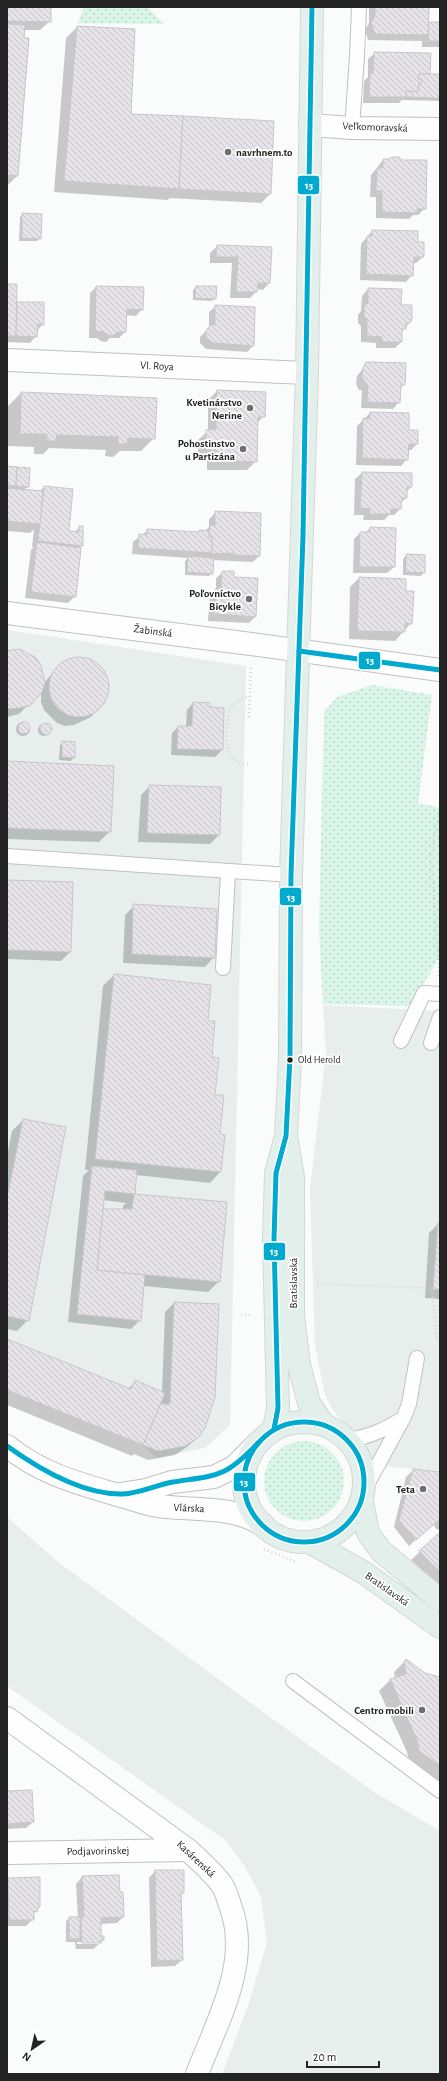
<svg xmlns="http://www.w3.org/2000/svg" width="447" height="2081" viewBox="0 0 447 2081" font-family="'Alegreya Sans',sans-serif">
	<style>
		.built { fill: #e7eeeb }
		.grass { fill: url(#grass-dots) }
		.shadow { fill: #0003; fill-rule: evenodd }
		.building { fill: url(#building-back-hatch); stroke: #c7c7c7 }
		.lines { fill: none; stroke-linecap: round; stroke-linejoin: round }
		.service-casing { stroke: #c0c1c0; stroke-width: 16 }
		.minor-casing { stroke: #c0c1c0; stroke-width: 24 }
		.secondary-casing { stroke: #c0c1c0; stroke-width: 24 }
		.primary-casing { stroke: #d6d6d6; stroke-width: 24 }
		.path { stroke: #d5d6d5; stroke-width: 2.5; stroke-dasharray: 1 3; stroke-linecap: butt }
		.service { stroke: #fefefe; stroke-width: 14 }
		.minor { stroke: #fefefe; stroke-width: 22 }
		.secondary { stroke: #fefefe; stroke-width: 22 }
		.primary { stroke: #e2efeb; stroke-width: 22 }
		.bus-1-casing { stroke: #fff; stroke-width: 8 }
		.bus-1 { stroke: #00a9ce; stroke-width: 5 }
		.poi-dot { fill: #6e6f6f; stroke: #fff; stroke-width: 1.5 }
		.bus-dot { fill: #232423; stroke: #fff; stroke-width: 1.5 }
		.labels { text-anchor: middle; dominant-baseline: central; stroke-width: 3.5; stroke-linejoin: round; paint-order: stroke }
		.bus-label { font-size: 10px; fill: #232423; stroke: #fff; text-anchor: start }
		.street-label { font-size: 11px; fill: #232423; stroke: #fff }
		.poi-label { font-size: 11px; font-weight: bold; fill: #232423; stroke: #fff; text-anchor: end }
		.line-badge { stroke: #fff; stroke-width: 1.5 }
		.badge-label { font-size: 11px; text-anchor: middle; font-weight: bold; fill: #fff }
	</style>
	<defs>
		<pattern id="grass-dots" width="8" height="8" patternUnits="userSpaceOnUse"><rect width="8" height="8" fill="#d8f5e8"/><path d="M2 2h.1M6 6h.1" fill="none" stroke="#b9d2c7" stroke-width="1.8" stroke-linecap="round"/></pattern>
		<pattern id="building-back-hatch" width="6" height="6" patternUnits="userSpaceOnUse"><rect width="6" height="6" fill="#e6e4e9"/><path d="M-1 5l2 2M0 0l6 6M5-1l2 2" fill="none" stroke="#c5c3c8"/></pattern>
	</defs>
	<rect width="100%" height="100%" fill="#fafbfb"/>
	<g class="built">
		<path d="M7 630 246 666 230 1425 205 1448 156 1458 143 1445 7 1390Z"/>
		<path d="M323 1005 440 1011V1471L380 1466 332 1409 325 1395 315 1346 310 1189 326 1053Z"/>
		<path d="M7 1517 58 1562 292 1733 374 1792 440 1831V2074H222L248 2006 267 1943 261 1897 244 1865 225 1840 7 1686Z"/>
	</g>
	<g class="grass">
		<path d="M84 7H93L95 9 98 7H147L164 24 78 23Z"/>
		<path d="M372 685 432 695 418 803 440 808V956L411 1006 323 1004 319 929 324 712 337 697Z"/>
		<circle cx="304" cy="1481" r="40"/>
	</g>
	<g class="shadow">
		<path d="M7 7H50V21L40 30H24L17 176 8 185Z"/>
		<path d="M369 7H428V23H440V47H422V41L368 40 365 30 369 23Z"/>
		<path d="M77 27 130 115 270 194 261 203 169 198 168 200 54 192 66 38Z"/>
		<path d="M375 53 428 75H440V101L402 100 399 103H363L364 81 368 77V59Z"/>
		<path d="M383 160 425 208 418 215H413L409 219 376 218V197H370L371 175Z"/>
		<path d="M23 214 40 238 37 241H19L20 217Z"/>
		<path d="M372 231 417 243 423 257 416 263H413L412 275 406 282 360 280 361 244Z"/>
		<path d="M217 246 271 248 269 283 263 290 256 289V292L250 298H230L232 263H210V253Z"/>
		<path d="M7 285 16 303H43V324L37 331 36 336 30 343 7 342Z"/>
		<path d="M96 287 142 309 136 316 125 315V332L119 338H110L106 342 101 341 97 338H89L90 293Z"/>
		<path d="M196 287 215 298 212 301 193 300V290Z"/>
		<path d="M368 289 400 306 409 323 401 333V342L395 348H376V343L361 342V326L358 323V315L361 311 362 296Z"/>
		<path d="M216 306 254 308 253 346 247 352 206 349 200 343V337L209 328V312Z"/>
		<path d="M367 363 404 384 400 389 399 402 393 409 361 408 362 390H359L356 384 357 376Z"/>
		<path d="M217 391 264 416 257 423 256 461 247 470H207V458H198V440L208 431V400Z"/>
		<path d="M21 393 154 438 141 451H120L113 457 105 456 106 450 49 448 43 454H34V447L7 446 8 406Z"/>
		<path d="M370 413 408 431 417 444 411 450H407V459L401 466 356 465 357 426Z"/>
		<path d="M7 467 28 486 24 490 40 491 44 487 68 532 74 533 80 527 82 545 80 548 75 596 68 603 25 598 31 550 34 547H32L34 529 30 533 7 531Z"/>
		<path d="M362 473 411 474V487L406 492V498L400 503V509L394 515H389L384 520H363L364 515H354L355 479Z"/>
		<path d="M216 512 260 514 259 556 253 562 213 560 212 573 209 576 185 575V561L188 558 132 554 133 542 148 530 198 533 200 531H205L209 527V519Z"/>
		<path d="M370 528 394 567 387 573H353L354 539 360 533H365Z"/>
		<path d="M406 555 424 572 421 576 403 575V559Z"/>
		<path d="M223 572 233 578 255 617 249 623 208 621 210 595 216 589V578Z"/>
		<path d="M359 578 405 592 411 623 395 641 349 639 350 587Z"/>
		<path d="M19 650 27 653 40 665 44 683 58 667 74 658H84L92 661 99 666 108 682 105 700 91 717 74 725 65 726 57 723 44 710 41 702V692L19 714 7 717V652Z"/>
		<path d="M193 703 209 708 223 709 222 750 215 757 171 755 172 733 178 727H186L187 710Z"/>
		<circle cx="23" cy="729" r="7"/>
		<circle cx="44" cy="730" r="6"/>
		<path d="M63 742 74 757 71 761 59 760 60 745Z"/>
		<path d="M7 762 110 831 99 842 7 839Z"/>
		<path d="M150 786 220 788 219 835 210 844 138 842 141 795Z"/>
		<path d="M7 881 70 952 61 961 7 959Z"/>
		<path d="M134 906 214 957 205 967 123 963 125 915Z"/>
		<path d="M114 975 210 1058 220 1172 210 1183 136 1175 134 1195 219 1281 208 1292 143 1286 140 1320 131 1329 68 1322 83 1176 89 1170H85L103 986ZM103 1200 126 1203 123 1206V1210L102 1212Z"/>
		<path d="M23 1120 28 1320 17 1331 7 1329V1157L12 1131Z"/>
		<path d="M438 1224H440V1299L425 1298 429 1233Z"/>
		<path d="M174 1303 197 1438 187 1447 175 1455 148 1460 134 1454 132 1456 7 1405V1340L128 1389 135 1382 162 1393 165 1312Z"/>
		<path d="M413 1470 440 1473V1528L437 1530 433 1524 409 1546 394 1527 406 1477Z"/>
		<path d="M440 1533V1589L411 1560Z"/>
		<path d="M406 1660 424 1674 440 1678V1784L409 1762 407 1752 379 1691 390 1680 395 1679 394 1672Z"/>
		<path d="M7 1792 33 1822 26 1828 7 1829Z"/>
		<path d="M155 1871 183 1892 180 1895 182 1960 175 1966 151 1967 149 1878Z"/>
		<path d="M82 1877 119 1893 123 1917 117 1923 100 1924V1936L103 1940 100 1943 77 1942V1944H99L93 1949H76L75 1942H66V1921L69 1918H78L76 1884Z"/>
		<path d="M8 1879 39 1907 33 1915V1919L26 1926H7Z"/>
	</g>
	<g class="building">
		<path d="M7 7H51V22L7 21Z"/>
		<path d="M375 7H429L428 35 375 34 371 23 375 16Z"/>
		<path d="M429 22H440V41H428Z"/>
		<path d="M7 24 25 25 24 38H29L18 176 7 175Z"/>
		<path d="M77 26 135 29 131 114 183 116 179 189 64 181Z"/>
		<path d="M374 52 431 53 430 74H419L418 79H422L421 83H419L418 92 406 91V97H369L370 74 373 73Z"/>
		<path d="M419 74H440L439 98 406 97V91L418 92 419 83H421L422 79H418Z"/>
		<path d="M183 116 274 121 271 194 179 189Z"/>
		<path d="M392 157H399L402 160H427L426 209H417V213L382 212V191H376L377 168H383V159H389Z"/>
		<path d="M22 213 42 214 41 239 22 238Z"/>
		<path d="M372 230 418 231V242H424V257H414L413 276 366 274 367 236H372Z"/>
		<path d="M217 245 272 247 270 283H258L257 292H236L238 257H216Z"/>
		<path d="M7 284H17L16 336H7Z"/>
		<path d="M96 286 144 287 143 310 127 309 126 332H118L113 336 108 335 104 332 95 331Z"/>
		<path d="M196 286H217L216 299 195 298Z"/>
		<path d="M368 288 402 289 401 305H412V319L410 323H406V329H402V342H382V337L367 336V320L364 317V307L368 303Z"/>
		<path d="M17 302H44V325L38 324 37 337 16 336Z"/>
		<path d="M215 305 255 307 254 346 213 343 206 337V330L212 324 215 325Z"/>
		<path d="M366 362 406 363 405 385H401L400 403 367 402 368 384H366L362 377 363 368Z"/>
		<path d="M217 390 266 392 265 417H258L257 462 215 461 216 450H206V430L216 429Z"/>
		<path d="M21 392 157 398 155 439 128 438 127 444H118V437L57 435 56 441H47V434H20Z"/>
		<path d="M370 412 409 413V430H418V444H409L408 460 362 458 363 418 370 419Z"/>
		<path d="M7 466 17 467 16 486 7 485Z"/>
		<path d="M17 467 30 468 29 487 16 486Z"/>
		<path d="M362 472 412 473V487H407V498H402L401 509H391V514H369L370 509 360 508Z"/>
		<path d="M44 486 73 489 69 531 79 532V526H83V546L38 541Z"/>
		<path d="M7 488 43 491 40 524 7 521Z"/>
		<path d="M215 511 261 513 260 556 233 555V553L212 554V537H209V531L210 525 215 526Z"/>
		<path d="M370 527 396 528 395 567H359L360 532H370Z"/>
		<path d="M147 529 199 532V530L209 531V537H212V553L138 548 139 534 147 535Z"/>
		<path d="M37 542 81 548 76 597 31 592Z"/>
		<path d="M406 554 425 555V573L406 572Z"/>
		<path d="M188 556 214 558 213 574 187 572Z"/>
		<path d="M222 571H234V577L258 578 256 617 214 614 216 588H221Z"/>
		<path d="M359 577 406 579V591H414L412 624 405 623V632L357 631Z"/>
		<path d="M19 649 35 657 41 665 45 683 42 692 30 706 12 709 7 708V651Z"/>
		<circle cx="79" cy="687" r="30"/>
		<path d="M193 702 210 703V707L224 708 223 750 177 749 178 726H192Z"/>
		<circle cx="24" cy="728" r="6"/>
		<circle cx="46" cy="729" r="6"/>
		<path d="M62 741 75 742V758L62 757Z"/>
		<path d="M7 761 114 766 111 832 7 828Z"/>
		<path d="M149 785 221 787 220 835 147 833Z"/>
		<path d="M7 880 73 882 71 952 7 950Z"/>
		<path d="M133 904 217 909 215 958 132 954Z"/>
		<path d="M114 974 211 985 208 1021H215L212 1057 219 1058 215 1095H224L220 1134 225 1135 221 1172 95 1159Z"/>
		<path d="M23 1119 66 1127 29 1321 7 1316V1198Z"/>
		<path d="M92 1166 137 1170 135 1194 105 1191 97 1270 145 1275 141 1321 77 1314Z"/>
		<path d="M134 1194 227 1202 220 1282 97 1270 103 1209H132Z"/>
		<path d="M438 1223H440V1290L433 1289Z"/>
		<path d="M174 1302 219 1304 215 1397 205 1428 198 1438 185 1446 158 1451 143 1445 161 1403 167 1405 170 1403Z"/>
		<path d="M7 1339 131 1389 135 1380 165 1393 143 1445 7 1390Z"/>
		<path d="M413 1469 440 1472V1519L416 1540 399 1520Z"/>
		<path d="M440 1532V1572L419 1551Z"/>
		<path d="M406 1659 425 1673 440 1677V1766L419 1751 417 1740 390 1679 406 1674 404 1661Z"/>
		<path d="M32 1790 34 1822 7 1824V1791Z"/>
		<path d="M155 1870H184V1893H181L183 1960 157 1961Z"/>
		<path d="M119 1875 120 1892H123L124 1917 101 1918V1936H104V1940H101V1943H82L81 1917H84L82 1876Z"/>
		<path d="M40 1877V1907H38L37 1912 34 1911V1920H9L8 1878Z"/>
		<rect x="69" y="1917" width="11" height="22"/>
	</g>
	<g class="lines">
		<g class="service-casing">
			<g id="service">
				<path d="M352 128 357 56 359 7"/>
				<path d="M7 856 291 875"/>
				<path d="M223 968 228 872"/>
				<path d="M401 1041 424 993 440 994"/>
				<path d="M431 1043 440 1017"/>
				<path d="M348 1440C369 1437 384 1430 402 1419"/>
				<path d="M363 1492 404 1417 409 1404 417 1358"/>
				<path d="M293 1681 440 1791"/>
			</g>
		</g>
		<g class="minor-casing">
			<g id="minor">
				<path d="M310 125 352 128 440 129"/>
				<path d="M7 360 307 373"/>
				<path d="M7 613 251 644 440 670"/>
				<path d="M7 1718 188 1850C200 1861 213 1872 222 1885 226 1891 228 1899 230 1905 252 1962 217 2021 197 2074"/>
				<path d="M7 1853 188 1850"/>
			</g>
		</g>
		<g class="secondary-casing">
			<g id="secondary">
				<path d="M7 1446C43 1475 78 1483 121 1496 134 1499 146 1505 159 1506 195 1511 231 1505 263 1525"/>
				<path d="M120 1494 146 1490 172 1482 214 1477 234 1467 258 1443"/>
			</g>
		</g>
		<g class="primary-casing">
			<g id="primary">
				<path d="M312 7 307 373 291 875 290 1057 286 1136 293 1177V1315L299 1365 309 1403 323 1424"/>
				<circle cx="304" cy="1482" r="60"/>
				<path d="M274 1429 278 1408 274 1239 276 1173 284 1143"/>
				<path d="M362 1502 368 1533 381 1551 440 1600"/>
				<path d="M311 1543 363 1572 440 1627"/>
			</g>
		</g>
		<g class="path">
			<path d="M249 717 251 667"/>
			<path d="M248 764C242 763 235 762 231 757 224 749 225 715 232 706 236 700 243 698 250 696"/>
			<path d="M173 959 205 961"/>
			<path d="M439 976 431 855 440 806"/>
			<path d="M317 1284 432 1288 437 1341"/>
			<path d="M241 1315H252"/>
			<path d="M264 1549 296 1562"/>
		</g>
		<use href="#service" class="service"/>
		<use href="#minor" class="minor"/>
		<use href="#secondary" class="secondary"/>
		<use href="#primary" class="primary"/>
		<g class="bus-1-casing">
			<g id="bus-1">
				<path d="M299 651 440 670"/>
				<circle cx="304" cy="1482" r="60"/>
				<path d="M274 1429 278 1408 274 1239 276 1173 286 1136 290 1057 291 875 303 536 312 7"/>
				<path d="M7 1446C39 1469 82 1495 123 1494 140 1493 156 1485 173 1482 218 1475 225 1478 258 1443"/>
			</g>
		</g>
		<use href="#bus-1" class="bus-1"/>
	</g>
	<g class="poi-dot">
		<circle cx="228" cy="152" r="4"/>
		<circle cx="250" cy="408" r="4"/>
		<circle cx="243" cy="449" r="4"/>
		<circle cx="249" cy="599" r="4"/>
		<circle cx="423" cy="1489" r="4"/>
		<circle cx="422" cy="1710" r="4"/>
	</g>
	<circle class="bus-dot" cx="290" cy="1060" r="3.5"/>
	<g class="labels">
		<g class="bus-label">
			<text x="298" y="1060">Old Herold</text>
		</g>
		<g class="street-label">
			<text transform="translate(375 127) rotate(2)">Veľkomoravská</text>
			<text transform="translate(157 366) rotate(3)">Vl. Roya</text>
			<text transform="translate(153 631) rotate(7)">Žabinská</text>
			<text transform="translate(293 1283) rotate(-90)">Bratislavská</text>
			<text transform="translate(189 1508) rotate(3)">Vlárska</text>
			<text transform="translate(387 1589) rotate(35)">Bratislavská</text>
			<text transform="translate(98 1851) rotate(-1)">Podjavorinskej</text>
			<text transform="translate(196 1859) rotate(43)">Kasárenská</text>
		</g>
		<g class="poi-label">
			<text x="236" y="152" text-anchor="start">navrhnem.to</text>
			<text x="242" y="402">Kvetinárstvo<tspan x="242" dy="13">Nerine</tspan></text>
			<text x="235" y="443">Pohostinstvo<tspan x="235" dy="13">u Partizána</tspan></text>
			<text x="241" y="593">Poľovníctvo<tspan x="241" dy="13">Bicykle</tspan></text>
			<text x="415" y="1489">Teta</text>
			<text x="414" y="1710">Centro mobili</text>
		</g>
	</g>
	<g class="line-badge">
		<rect x="297" y="175" width="23" height="20" rx="4" fill="#00a9ce"/>
		<rect x="358" y="651" width="23" height="19" rx="4" fill="#00a9ce"/>
		<rect x="279" y="887" width="23" height="19" rx="4" fill="#00a9ce"/>
		<rect x="263" y="1242" width="23" height="19" rx="4" fill="#00a9ce"/>
		<rect x="233" y="1472" width="23" height="20" rx="4" fill="#00a9ce"/>
	</g>
	<g class="badge-label">
		<text x="309" y="189">13</text>
		<text x="370" y="664">13</text>
		<text x="291" y="901">13</text>
		<text x="274" y="1255">13</text>
		<text x="244" y="1486">13</text>
	</g>
	<rect width="447" height="2081" fill="none" stroke="#232423" stroke-width="16"/>
	<g transform="translate(32 2049) rotate(214)" stroke="#ffffff" stroke-width="3" paint-order="stroke">
	<path d="M0-3L7 15L0 10L-7 15Z" fill="#232423"/>
	<text y="-6" font-size="11" font-weight="bold" text-anchor="middle" fill="#232423">N</text>
	</g>
	<path d="M307 2061v6h72v-6" fill="none" stroke="#232423" stroke-width="2"/>
	<text x="313" y="2061" font-size="12" fill="#232423" stroke="#ffffff" stroke-width="3" paint-order="stroke">20 m</text>
</svg>
